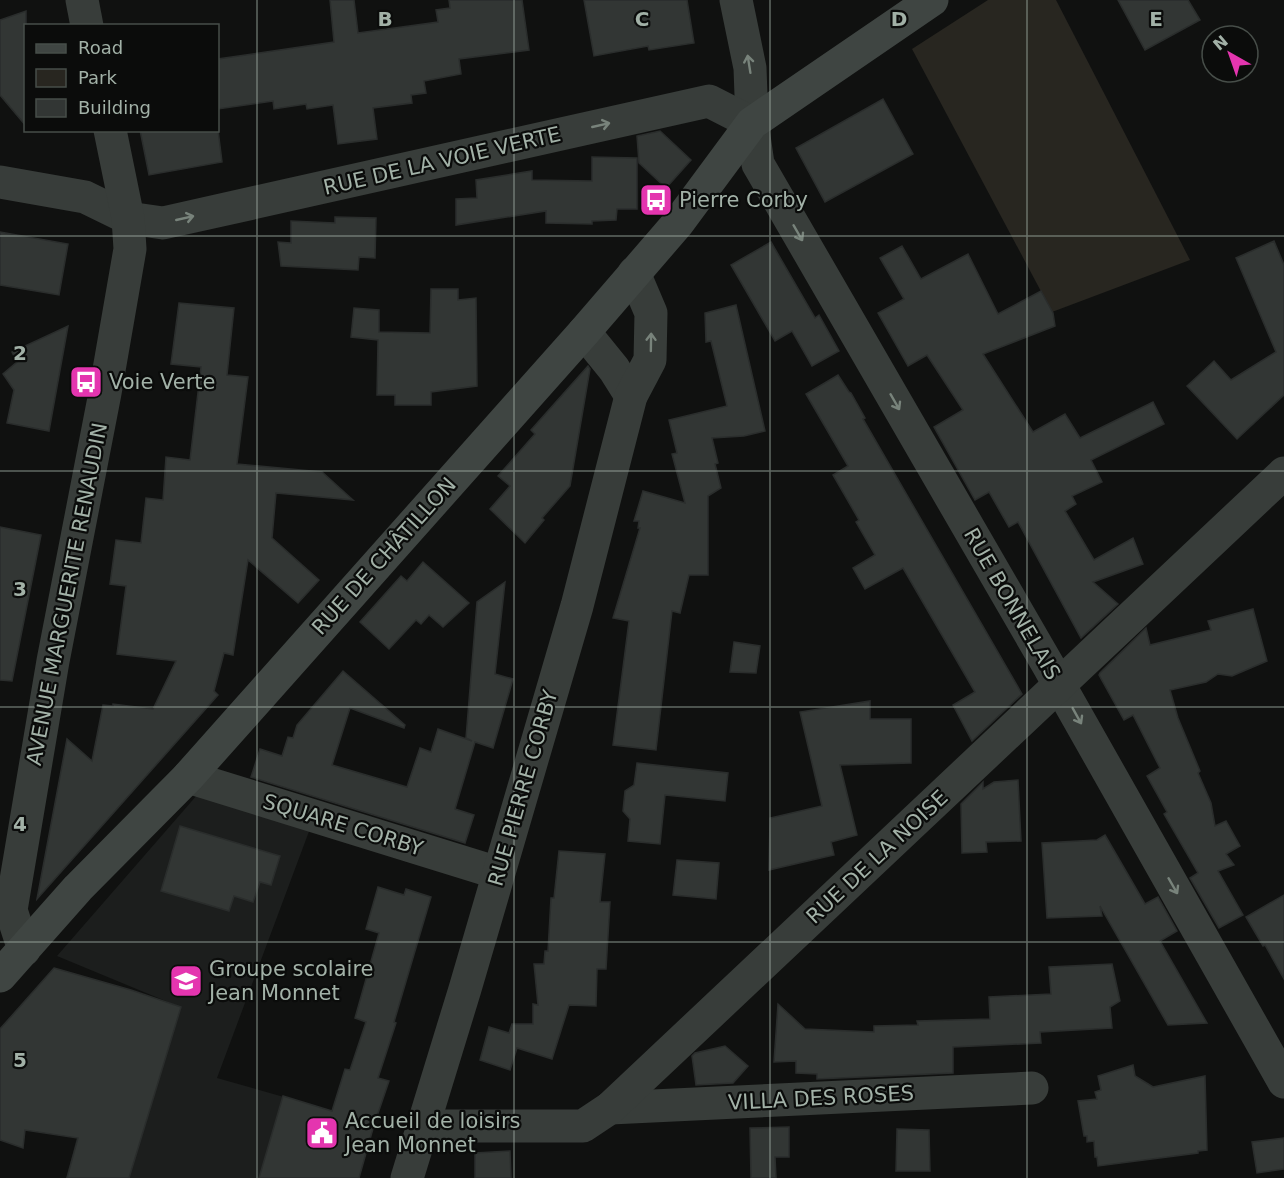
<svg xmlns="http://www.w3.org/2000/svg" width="1284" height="1178" viewBox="0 0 1284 1178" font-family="'DejaVu Sans',sans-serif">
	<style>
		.built { fill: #1c1e1d }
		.green { fill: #282620 }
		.building { fill: #323634; stroke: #2a2d2c; stroke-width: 1.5 }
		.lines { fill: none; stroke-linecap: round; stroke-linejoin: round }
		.street { stroke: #383d3a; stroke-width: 33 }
		.secondary { stroke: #3f4542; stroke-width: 33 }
		.oneway { stroke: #78837b }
		.grid { fill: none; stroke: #a2b1a7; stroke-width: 1.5; stroke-opacity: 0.55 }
		.labels { text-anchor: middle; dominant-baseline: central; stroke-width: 4.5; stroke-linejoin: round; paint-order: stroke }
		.street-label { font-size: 21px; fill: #a2b1a7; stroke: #0b0c0b }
		.poi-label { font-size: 21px; fill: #a2b1a7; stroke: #0b0c0b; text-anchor: start }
		.grid-label { font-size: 20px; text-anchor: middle; font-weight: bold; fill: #a2b1a7; stroke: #0b0c0b; stroke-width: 4.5; stroke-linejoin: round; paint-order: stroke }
	</style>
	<rect width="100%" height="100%" fill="#101110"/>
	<path class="built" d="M211 779 314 818 217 1078 375 1123 359 1178H66L103 1041 180 1007 57 956Z"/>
	<path class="green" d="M988 0H1056L1190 260 1052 312 912 49Z"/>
	<g class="building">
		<path d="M330 0H354L358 33 438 22 436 10 450 8 449 0H522L529 50 459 59 461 74 424 81 426 93 411 95 412 103 373 108 377 139 338 144 333 105 307 109 306 104 274 109 273 101 218 109V59L334 42Z"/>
		<path d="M584 0H687L694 43 649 50 648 46 594 56Z"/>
		<path d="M1118 0H1188L1200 20 1145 50Z"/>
		<path d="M26 11V126L0 95V20Z"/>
		<path d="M883 99 913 154 825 202 796 148Z"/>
		<path d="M140 130H218L222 162 149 175Z"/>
		<path d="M660 131 691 160 666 188 639 163 637 136Z"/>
		<path d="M592 157 637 158V209H617L616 220 592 221V224L546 223V211L456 225V199L477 198 476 180 532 171V180L592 181Z"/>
		<path d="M335 217 376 218 375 258 359 257 358 270 281 266 278 242 291 243V221L335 223Z"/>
		<path d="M0 232 68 244 59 295 0 285Z"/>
		<path d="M1274 241 1284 265V395L1237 439 1187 386 1214 361 1231 380 1276 352 1236 258Z"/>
		<path d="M771 242 815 318 819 315 839 351 812 366 792 331 775 341 731 265Z"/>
		<path d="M902 246 921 279 968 254 998 314 1041 291 1053 313 1055 326 983 354 1033 432 1065 414 1080 438 1153 402 1164 424 1091 460 1102 482 1072 496 1076 504 1065 511 1094 560 1133 538 1143 564 1093 582 1118 604 1081 638 1018 522 1009 527 989 492 975 500 934 427 963 410 927 355 908 366 878 313 904 299 880 258Z"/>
		<path d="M431 289H458V300L476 298 477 386 431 392V405H395V395H377L378 340 351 337 354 308 379 310V332L430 333Z"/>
		<path d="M179 303 234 308 227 375 248 377 237 464 322 472 353 500 276 493 272 538 319 580 298 603 248 560 233 655 224 653 214 691 218 695 37 899 67 739 92 761 103 705 113 706V704L153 709 176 661 117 654 126 586 110 584 116 540 141 543 146 498 163 500 166 457 190 460 201 367 171 364Z"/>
		<path d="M736 305 765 431 744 436 712 438 718 463 715 464 721 488 708 496V575H689L680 613 672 611 656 750 613 745 629 621 613 618 640 528H638L639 521H634L643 491 685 503 672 454 677 453 669 420 727 406 711 341 706 342 705 313Z"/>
		<path d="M68 326 49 431 7 423 14 390 3 374 17 362 12 352Z"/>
		<path d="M588 366 590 369 570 486 542 518 544 520 525 543 490 509 510 486 498 476 535 434 531 430Z"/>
		<path d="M838 375 849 392 851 393 865 418 863 419 1022 694 972 741 953 705 975 692 903 568 865 589 853 568 875 555 856 522 859 520 833 475 848 466 806 394Z"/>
		<path d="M0 527 41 535 12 681 0 680Z"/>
		<path d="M423 562 469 603 443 627 429 615 421 624 416 620 389 649 360 622 401 576 407 581Z"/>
		<path d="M505 582 495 674 513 679 493 748 475 742 455 809 474 815 465 843 251 777 260 749 282 756 288 737 293 738 297 725 343 671 405 725 404 728 350 708 332 765 407 787 420 748 431 752 438 729 472 741 466 738 477 602Z"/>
		<path d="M1253 609 1267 661 1232 676 1218 674 1206 682 1170 690 1178 718 1200 771 1198 773 1211 803 1215 826 1226 821 1240 846 1226 854 1234 865 1218 871 1243 915 1219 928 1190 878 1198 873 1164 814 1167 812 1147 776 1160 768 1133 715 1124 720 1099 675 1100 673 1146 628 1150 645 1211 630 1208 621Z"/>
		<path d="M734 642 760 646 756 673 730 672Z"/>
		<path d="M870 701V719H911V763L840 765 857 835 831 842 834 855 769 870 770 818 822 806 800 712Z"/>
		<path d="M637 763 728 773 725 801 665 795 660 844 628 841 630 819 623 811 625 791 634 785Z"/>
		<path d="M1018 780 1021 841 986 842 987 852 962 853 961 804 983 782V789L994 782Z"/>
		<path d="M180 826 280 856 271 885 260 882 253 902 234 896 229 911 161 891Z"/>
		<path d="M1105 835 1145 904 1158 897 1177 931 1160 941 1207 1023 1168 1025 1100 906 1102 916 1047 918 1042 843 1097 840Z"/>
		<path d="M559 851 605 854 600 902H610L606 969H597L596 1006 569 1005 552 1059 517 1048 510 1070 480 1060 489 1027 509 1033 512 1024H533V1004L538 1005 534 964H544L545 951H548L551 898H554Z"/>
		<path d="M677 860 719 863 716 899 673 895Z"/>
		<path d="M378 887 404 895 406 889 431 897 394 1022 396 1023 378 1078 389 1081 374 1125 359 1178H259L283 1096 332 1111 345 1069 350 1070 366 1022 355 1018 379 933 366 929Z"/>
		<path d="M1284 895V979L1265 945 1263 946 1246 917Z"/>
		<path d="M1112 964 1120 1001 1110 1007 1112 1028 1040 1032 1041 1043 953 1047V1073L817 1079V1074L796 1073V1061L774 1062 778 1004 805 1029 874 1032V1026L918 1025 917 1021 990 1019 989 997 1051 994 1049 967Z"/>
		<path d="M54 968 131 990 181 1007 129 1178H67L78 1138 25 1130 23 1148 0 1140V1029Z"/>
		<path d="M725 1046 748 1066 733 1083 696 1085 692 1056 695 1053Z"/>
		<path d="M1133 1065 1135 1076 1153 1087 1205 1076 1207 1150 1198 1151V1153L1098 1166 1097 1157H1095L1094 1141 1087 1142V1136H1084L1078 1101 1097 1099 1095 1092 1101 1090 1098 1076Z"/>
		<path d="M789 1127V1157H775L776 1178H751L750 1128Z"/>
		<path d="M897 1129 929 1130 930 1171H896Z"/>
		<path d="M1284 1138V1169L1257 1173 1252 1142Z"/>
		<path d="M510 1151 511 1178H475V1153Z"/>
	</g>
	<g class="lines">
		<g class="street">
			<path d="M82 0 87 26"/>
			<path d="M736 0 750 68 752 123 758 164 1048 665 1284 1082"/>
			<path d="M0 182 85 197 128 218 163 223 709 101 752 123"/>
			<path d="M584 332 614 369 631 396"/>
			<path d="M188 777 498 873"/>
			<path d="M24 950 11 910 53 661 105 393 130 249 128 218 110 130"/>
			<path d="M610 1108 1032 1088"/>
			<path d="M422 1126H583L610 1108 1284 473"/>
			<path d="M407 1178 465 989 577 606 631 396 650 360 651 313 634 273"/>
		</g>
		<path class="secondary" d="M0 976 78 888 188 777 584 332 678 223 752 123 932 0"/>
	</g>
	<defs><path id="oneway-shaft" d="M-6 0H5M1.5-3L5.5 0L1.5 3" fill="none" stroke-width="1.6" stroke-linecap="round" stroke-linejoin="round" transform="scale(1.5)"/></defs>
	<g class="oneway">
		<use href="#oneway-shaft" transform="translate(749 64) rotate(-99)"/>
		<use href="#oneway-shaft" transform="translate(601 125) rotate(-13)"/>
		<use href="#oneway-shaft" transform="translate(185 218) rotate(-13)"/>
		<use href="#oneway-shaft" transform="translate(798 233) rotate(60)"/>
		<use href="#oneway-shaft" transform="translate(651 342) rotate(-89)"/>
		<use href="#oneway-shaft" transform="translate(895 402) rotate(60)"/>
		<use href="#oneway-shaft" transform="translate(1077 716) rotate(61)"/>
		<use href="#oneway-shaft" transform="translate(1173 886) rotate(60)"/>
	</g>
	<path class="grid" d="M257 0V1178M514 0V1178M770 0V1178M1027 0V1178M0 236H1284M0 471H1284M0 707H1284M0 942H1284"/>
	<defs>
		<g id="bus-square" transform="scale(1.725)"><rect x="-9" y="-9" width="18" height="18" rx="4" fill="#e435af" stroke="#0b0c0b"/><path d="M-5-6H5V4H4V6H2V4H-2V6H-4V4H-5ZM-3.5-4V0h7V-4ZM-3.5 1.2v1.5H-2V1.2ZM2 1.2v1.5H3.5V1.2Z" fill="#fff"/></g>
		<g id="school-square" transform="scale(1.725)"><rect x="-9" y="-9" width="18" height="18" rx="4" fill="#e435af" stroke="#0b0c0b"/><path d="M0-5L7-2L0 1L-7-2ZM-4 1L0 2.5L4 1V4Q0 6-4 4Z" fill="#fff"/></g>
		<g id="civic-square" transform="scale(1.725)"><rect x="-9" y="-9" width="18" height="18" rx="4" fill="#e435af" stroke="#0b0c0b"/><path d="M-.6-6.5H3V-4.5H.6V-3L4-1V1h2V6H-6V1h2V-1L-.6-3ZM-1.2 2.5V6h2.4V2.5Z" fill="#fff"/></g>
	</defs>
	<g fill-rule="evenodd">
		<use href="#bus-square" x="656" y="200"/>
		<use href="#bus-square" x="86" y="382"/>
		<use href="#school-square" x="186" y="981"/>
		<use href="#civic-square" x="322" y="1133"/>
	</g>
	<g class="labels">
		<g class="street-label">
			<text transform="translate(442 161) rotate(-13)">RUE DE LA VOIE VERTE</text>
			<text transform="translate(384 556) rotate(-48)">RUE DE CHÂTILLON</text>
			<text transform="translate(67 594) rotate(-79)">AVENUE MARGUERITE RENAUDIN</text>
			<text transform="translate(1012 604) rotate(60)">RUE BONNELAIS</text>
			<text transform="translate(523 788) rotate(-74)">RUE PIERRE CORBY</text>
			<text transform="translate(343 825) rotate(17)">SQUARE CORBY</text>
			<text transform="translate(877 857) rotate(-43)">RUE DE LA NOISE</text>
			<text transform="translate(821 1098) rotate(-3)">VILLA DES ROSES</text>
		</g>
		<g class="poi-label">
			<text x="679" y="200">Pierre Corby</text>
			<text x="109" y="382">Voie Verte</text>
			<text x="209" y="969">Groupe scolaire<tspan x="209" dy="24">Jean Monnet</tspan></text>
			<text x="345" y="1121">Accueil de loisirs<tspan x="345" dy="24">Jean Monnet</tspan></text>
		</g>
	</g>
	<g class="grid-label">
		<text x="385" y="26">B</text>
		<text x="642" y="26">C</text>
		<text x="899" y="26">D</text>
		<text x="1156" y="26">E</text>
		<text x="20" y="360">2</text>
		<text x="20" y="596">3</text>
		<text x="20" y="831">4</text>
		<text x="20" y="1067">5</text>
	</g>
	<rect x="24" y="24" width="195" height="108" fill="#0b0c0b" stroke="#474e49" stroke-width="1.5"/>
	<rect x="36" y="44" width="30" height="9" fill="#3f4542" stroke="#474e49" stroke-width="1.5"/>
	<text x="78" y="54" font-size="18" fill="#a2b1a7">Road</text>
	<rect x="36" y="69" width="30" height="18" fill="#282620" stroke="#474e49" stroke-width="1.5"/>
	<text x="78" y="84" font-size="18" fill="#a2b1a7">Park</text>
	<rect x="36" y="99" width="30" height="18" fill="#323634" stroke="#474e49" stroke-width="1.5"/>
	<text x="78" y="114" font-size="18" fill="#a2b1a7">Building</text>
	<g transform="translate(1230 54) rotate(320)"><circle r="28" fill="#0b0c0b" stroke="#474e49" stroke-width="1.5"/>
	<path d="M0-4.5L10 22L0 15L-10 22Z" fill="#e435af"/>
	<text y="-9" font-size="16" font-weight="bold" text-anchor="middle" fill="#a2b1a7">N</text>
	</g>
</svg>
